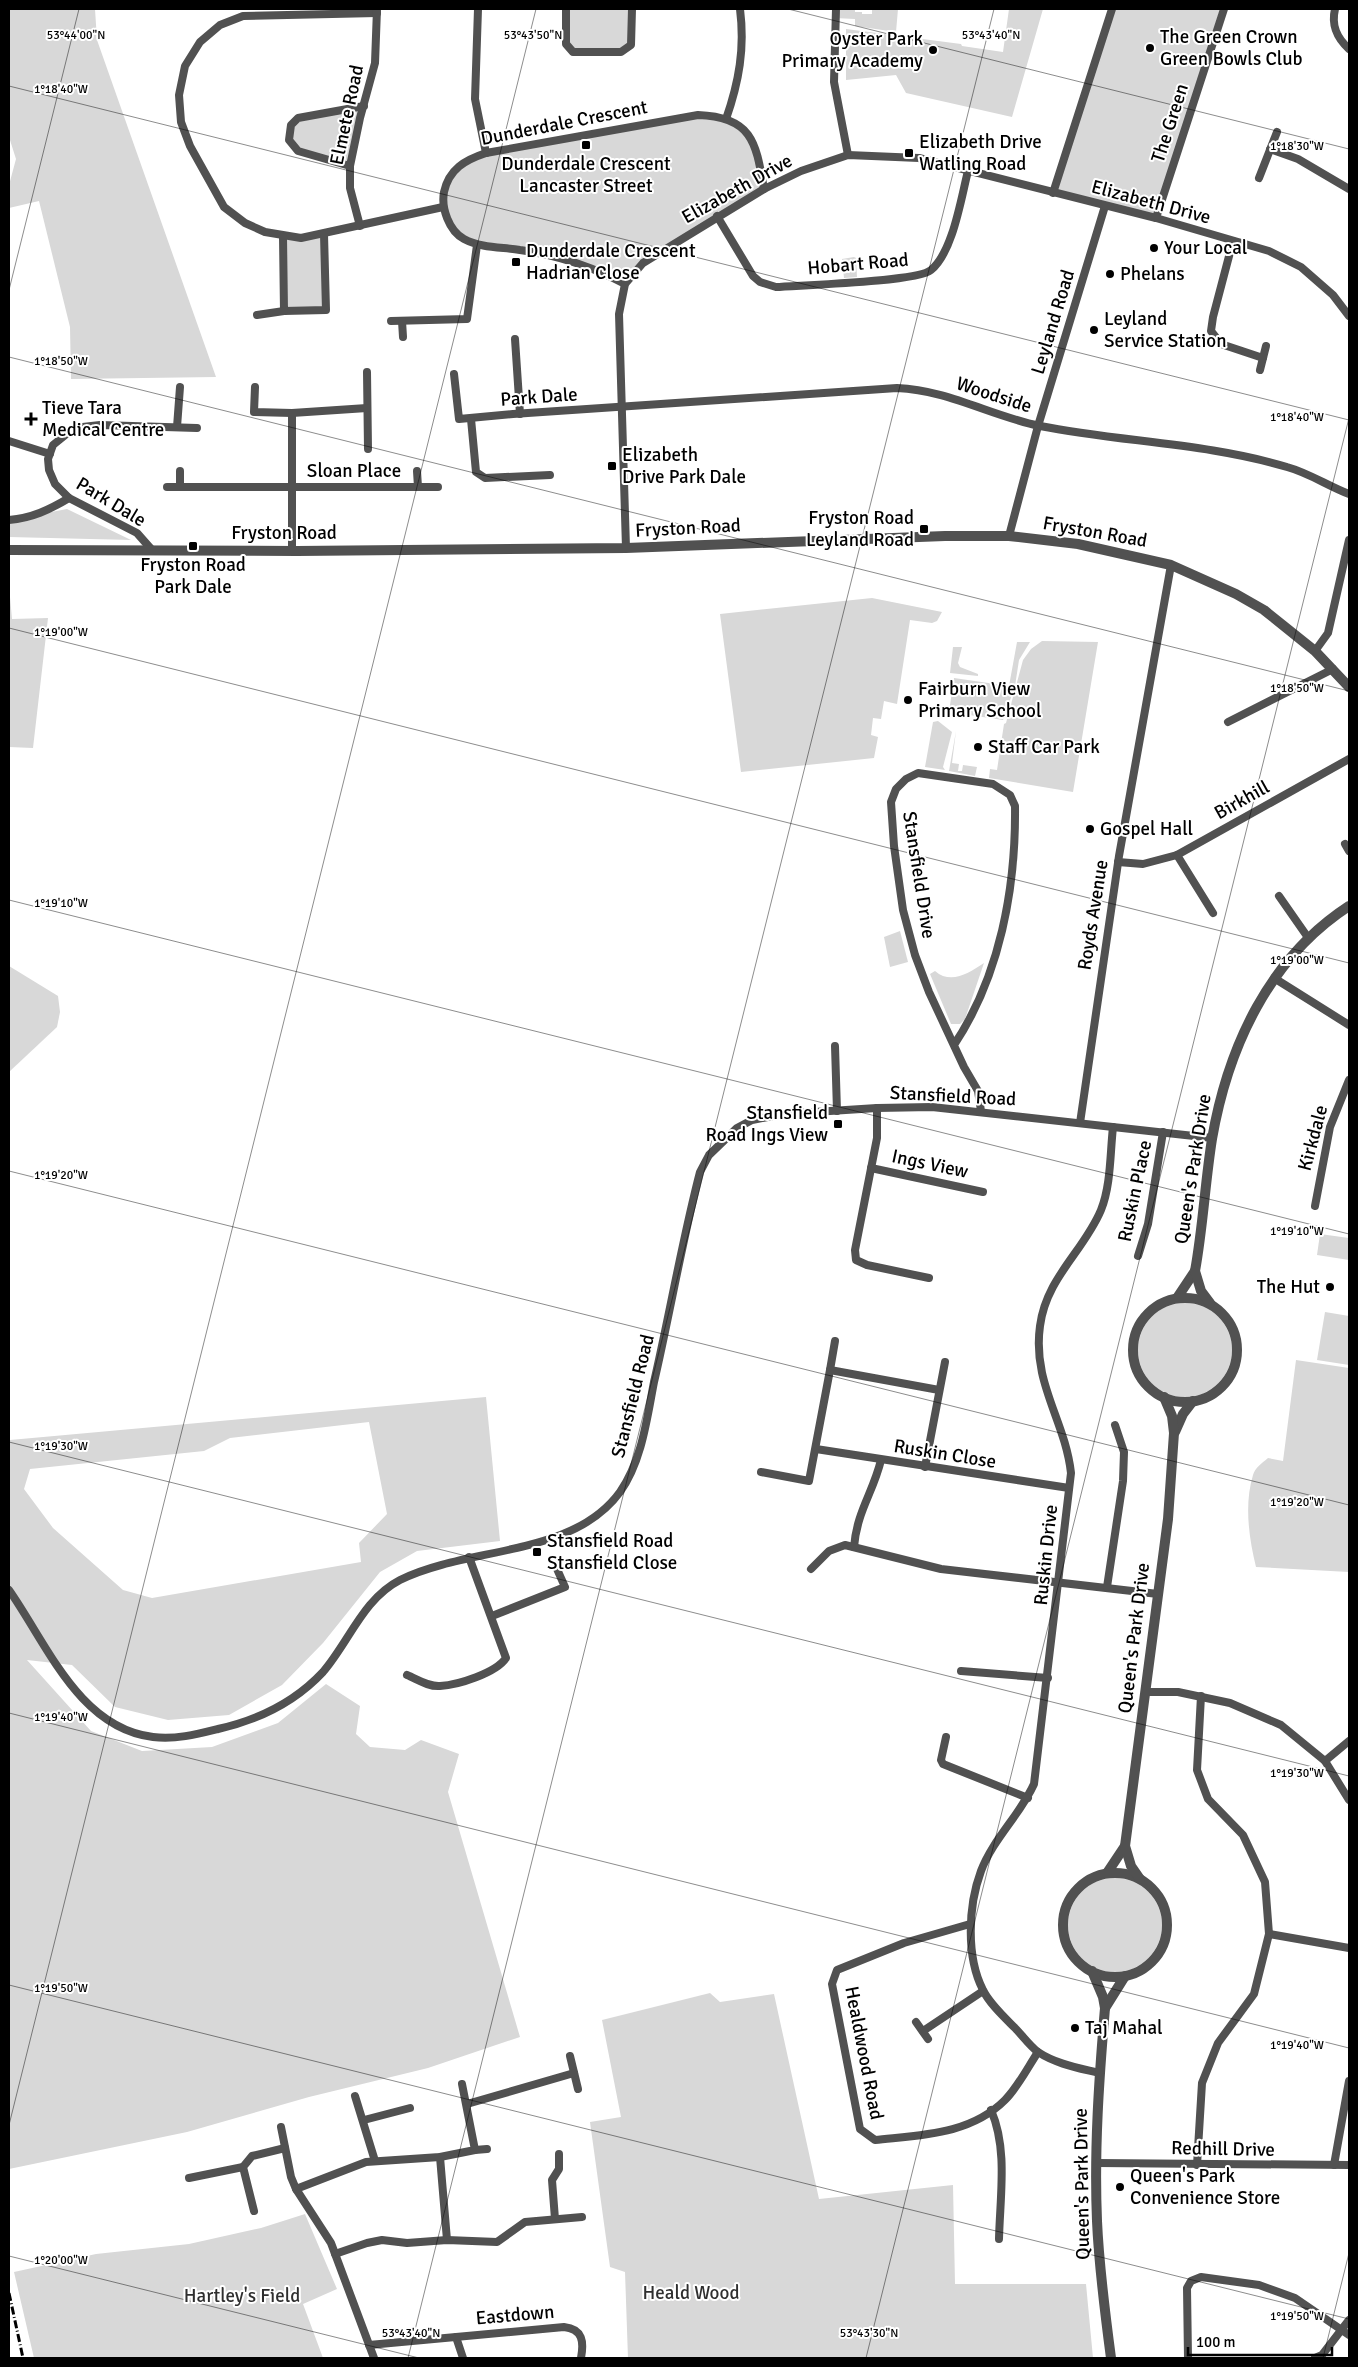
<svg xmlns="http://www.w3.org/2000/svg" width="1358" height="2367" viewBox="0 0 1358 2367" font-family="Signika,sans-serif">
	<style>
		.green { fill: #d8d8d8; fill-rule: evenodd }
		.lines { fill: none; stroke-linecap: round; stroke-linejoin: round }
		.minor { stroke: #515151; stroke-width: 8 }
		.tertiary { stroke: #515151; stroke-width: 10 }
		.rail { stroke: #000; stroke-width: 3; stroke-dasharray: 8 2.5 1 2.5; stroke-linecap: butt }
		.ticks { fill: none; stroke: #000; stroke-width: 1; stroke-opacity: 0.45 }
		.poi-dot { fill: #000; stroke: #fff; stroke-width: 2 }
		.labels { text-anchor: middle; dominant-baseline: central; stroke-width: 4; stroke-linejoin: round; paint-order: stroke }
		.poi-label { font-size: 19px; fill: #000; stroke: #fff; text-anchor: start }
		.street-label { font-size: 19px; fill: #000; stroke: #fff }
		.park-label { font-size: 19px; fill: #2f2f2f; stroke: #fff }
		.ticks-label { font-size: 12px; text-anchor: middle; fill: #000; stroke: #fff; stroke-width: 4; stroke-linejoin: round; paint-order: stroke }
	</style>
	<rect width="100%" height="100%" fill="#fff"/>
	<g class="green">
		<path d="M9 9H95L97 40 216 377 71 379 70 327 39 201 9 208V185L16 159 9 137Z"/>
		<path d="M566 9H632L631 45 621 52H573L566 44Z"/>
		<path d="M836 9H855V12H862V14H872V9H898L896 32 855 26V19L835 18Z"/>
		<path d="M1009 9H1043L1012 117 906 93 896 75 846 80V29L961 44 962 46 1003 52Z"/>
		<path d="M1111 9H1220L1156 218 1053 193Z"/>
		<path d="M364 106 350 166 298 151 289 140 298 118Z"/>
		<path d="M713 115 748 135 764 189 643 263 625 284 565 259 477 245 450 224 444 192 466 160Z"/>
		<path d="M324 234 326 310 284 311 283 237Z"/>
		<path d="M854 257 856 258 857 277 844 278 842 259Z"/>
		<path d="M67 509 131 540 9 537V520Z"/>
		<path d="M9 586 12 619 48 618 33 748 9 747Z"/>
		<path d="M872 598 942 612 937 621 932 623 910 620 897 704 884 701 881 719 873 718 871 735 878 737 874 758 741 772 720 614Z"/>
		<path d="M1042 641 1098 642 1073 792 989 778 990 769 997 770 1004 724 1006 723 1023 660 1031 649Z"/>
		<path d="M1017 642H1030L1019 660 1015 686 1003 720 949 712 954 678 1009 686Z"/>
		<path d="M953 647H962L958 663 960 667 978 674V676L950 673Z"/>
		<path d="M938 721 952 732 943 767 945 770 925 767 933 722Z"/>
		<path d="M956 731 952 763 959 764 958 771H962L963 765 977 767 975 776 949 771Z"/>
		<path d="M900 931 908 962 890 967 884 937Z"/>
		<path d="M984 963 965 1019 960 1024H951L930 974 935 971C951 985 969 973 984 963Z"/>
		<path d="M9 966 58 996 60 1012 57 1027 9 1072Z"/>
		<path d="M1320 1234 1349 1238V1260L1317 1255Z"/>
		<circle cx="1185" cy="1350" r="47"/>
		<path d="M1325 1312 1349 1316V1365L1317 1360Z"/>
		<path d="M9 1349 10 1440 486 1397 500 1541 417 1551 380 1572 323 1643 282 1685 229 1715 168 1720 115 1707 72 1665 27 1660 91 1731 142 1751 212 1747 278 1723 326 1684 360 1706 356 1734 370 1747 405 1750 421 1740 459 1754 448 1792 520 2037 428 2068 309 2097 187 2132 9 2169ZM369 1422 387 1514 359 1543 361 1562 152 1598 123 1590 53 1528 24 1489 30 1469 204 1451 230 1438Z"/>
		<path d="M1296 1360 1349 1368V1572L1256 1567C1249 1538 1244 1505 1253 1475 1255 1468 1262 1463 1268 1458L1283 1461Z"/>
		<circle cx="1115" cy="1925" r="47"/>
		<path d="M710 1993 720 2002 774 1994 819 2199 953 2185 955 2284H1086L1093 2358H628L625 2272 610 2267 590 2122 621 2117 602 2020Z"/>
		<path d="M305 2214 337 2289 303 2304 323 2358H34L14 2272 96 2254 189 2244 261 2228Z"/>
	</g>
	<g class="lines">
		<g class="minor">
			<path d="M478 9 475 99 486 153"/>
			<path d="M566 9V44L573 52H621L631 45 632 9"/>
			<path d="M836 9 834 82 848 155"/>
			<path d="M1335 9C1331 26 1337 38 1349 49"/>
			<path d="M377 13 243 16 220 25 200 42 185 66 179 95 181 122 190 146 224 207 245 223 265 232 301 238 443 207"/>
			<path d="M726 119C739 82 745 48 740 9"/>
			<path d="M1270 149 1298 159 1349 189"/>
			<path d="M350 166 298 151 289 140 291 125 298 118 364 106"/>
			<path d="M1259 178 1277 132"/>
			<path d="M1053 193 1112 9"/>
			<path d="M717 216 753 276 760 282 776 287C802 285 917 282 931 270 953 252 961 198 968 171"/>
			<path d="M1156 218 1224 9"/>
			<path d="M360 226 350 188V166L360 118 375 63 377 9"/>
			<path d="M283 237 284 311 326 310 324 234"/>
			<path d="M1233 241 1213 317 1211 331 1221 344 1263 358"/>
			<path d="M625 284C591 266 557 255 520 250 501 247 481 248 464 239 449 231 441 208 444 192 449 169 465 160 486 153L698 115C753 117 756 143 764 189"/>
			<path d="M257 315 284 311"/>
			<path d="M391 321 467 319 477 245"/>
			<path d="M402 321 403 337"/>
			<path d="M515 339 520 414"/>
			<path d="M1260 370 1266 346"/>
			<path d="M367 372 368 449"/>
			<path d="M454 374 459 419 513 414 897 388C948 390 991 416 1040 426 1121 442 1207 443 1287 467 1309 473 1328 486 1349 494"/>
			<path d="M255 387 254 412 292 413 367 408"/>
			<path d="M292 413V551"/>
			<path d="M471 419 476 472 485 478 550 475"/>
			<path d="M177 427 180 387"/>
			<path d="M9 441 50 454"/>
			<path d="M180 471V487"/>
			<path d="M417 471 418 487"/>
			<path d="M167 487H438"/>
			<path d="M9 520C32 518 49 510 69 498"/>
			<path d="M1009 536 1038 426 1105 206"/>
			<path d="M626 548 619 314 625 284 643 263 764 189 801 171 848 155 919 158 1156 218 1269 251 1301 267 1333 295 1349 316"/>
			<path d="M152 550 137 533 69 498 55 484 49 470 48 459 53 445 74 428 100 425 197 428"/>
			<path d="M1315 651 1328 633 1349 540"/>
			<path d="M1228 722 1333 669"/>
			<path d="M1345 844 1349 851"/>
			<path d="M1177 855 1213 913"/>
			<path d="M1118 862 1143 864 1177 855 1349 759"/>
			<path d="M1279 896 1309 939"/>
			<path d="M1274 978 1349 1025"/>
			<path d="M954 1045C1000 976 1016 888 1015 806L1010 795 993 784 918 773 906 779 896 789 891 802 894 846 903 910 915 955 929 992 964 1067 978 1091 981 1111"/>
			<path d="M835 1046 837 1111"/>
			<path d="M877 1108V1138L855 1250 856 1260 867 1265 929 1278"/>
			<path d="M1080 1123 1119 856 1171 565"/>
			<path d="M871 1168 983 1192"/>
			<path d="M1315 1206 1330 1127 1349 1080"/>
			<path d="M1138 1256 1148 1224 1163 1132"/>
			<path d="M830 1370 835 1341"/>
			<path d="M816 1449 1069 1488"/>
			<path d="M925 1467 945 1362"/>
			<path d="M761 1472 809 1481 830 1370 939 1390"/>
			<path d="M854 1547C857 1511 873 1493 881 1460"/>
			<path d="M811 1569 829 1551 845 1545 941 1569 1158 1594"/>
			<path d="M1107 1587 1123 1481 1124 1452 1115 1425"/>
			<path d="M9 1590C47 1644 79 1728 153 1737 175 1740 198 1734 218 1729 258 1720 295 1702 323 1672 349 1642 363 1599 400 1580 469 1546 573 1557 620 1492 642 1461 647 1418 654 1382 670 1313 682 1241 700 1172L709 1155 737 1128 752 1120 783 1114 877 1108 932 1107 1212 1138"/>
			<path d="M492 1616 565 1587 553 1560"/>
			<path d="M961 1671 1048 1678"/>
			<path d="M407 1675C417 1679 428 1687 440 1686 458 1685 496 1673 506 1658L469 1557"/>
			<path d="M1145 1692H1178L1230 1703 1281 1725 1325 1761 1349 1800"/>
			<path d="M946 1737 941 1760 943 1764 1028 1798"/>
			<path d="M1325 1761 1349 1741"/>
			<path d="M970 1924 904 1943 837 1970 832 1984 860 2129 875 2140C920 2135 970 2135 1005 2100 1018 2087 1028 2067 1038 2052"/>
			<path d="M1269 1934 1349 1948"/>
			<path d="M916 2022 928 2039"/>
			<path d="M923 2031 983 1991"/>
			<path d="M570 2056 578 2089"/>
			<path d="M1099 2073C1079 2068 1056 2064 1038 2052 1030 2046 1022 2035 1015 2028 1004 2017 989 2003 983 1990 966 1957 968 1906 981 1871 993 1839 1020 1815 1034 1784L1071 1473C1065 1420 1032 1383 1040 1326 1046 1278 1084 1251 1101 1210 1111 1185 1110 1154 1113 1127"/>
			<path d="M355 2096 375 2161"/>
			<path d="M467 2104 574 2073"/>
			<path d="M991 2110C1008 2149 1000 2196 999 2239"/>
			<path d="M364 2120 410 2108"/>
			<path d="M281 2127 291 2177 296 2189 331 2243 374 2358"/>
			<path d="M475 2150 487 2149"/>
			<path d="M440 2157 447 2240"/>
			<path d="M1097 2163 1349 2165"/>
			<path d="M1197 2165 1202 2083 1218 2043 1254 1994 1269 1934 1265 1882 1243 1835 1208 1799 1197 1770 1201 1696"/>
			<path d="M1334 2165 1349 2081"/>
			<path d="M189 2178 243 2167"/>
			<path d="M296 2189 366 2162 440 2157 475 2150 462 2084"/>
			<path d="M254 2211 243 2167 252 2156 285 2148"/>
			<path d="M555 2219 552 2180 559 2169V2154"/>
			<path d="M335 2254 367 2243 382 2240 407 2243 447 2240 497 2242 525 2222 582 2217"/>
			<path d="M456 2337 463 2358"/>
			<path d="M369 2345 564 2327C583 2329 584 2342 581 2358"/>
			<path d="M1188 2358 1187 2288 1191 2281 1201 2277 1259 2285 1295 2298 1349 2335"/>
			<path d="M1315 2358 1322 2355 1349 2320"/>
		</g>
		<g class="tertiary">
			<path d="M9 550 297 551 626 548 945 536H1009L1078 544 1171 565 1236 594 1264 610 1315 651 1349 687"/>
			<path d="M1177 1298 1195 1271"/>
			<circle cx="1185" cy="1350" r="52"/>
			<path d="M1210 1303 1201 1291 1195 1271C1203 1227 1205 1183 1212 1139 1228 1047 1269 958 1349 906"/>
			<path d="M1175 1432 1183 1414 1193 1401"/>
			<path d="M1107 1873 1125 1846"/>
			<circle cx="1115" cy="1925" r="52"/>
			<path d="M1140 1879 1131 1866 1125 1846 1168 1519 1174 1433 1172 1416 1164 1397"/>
			<path d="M1092 1971 1103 1997 1105 2008C1099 2079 1094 2150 1097 2221 1099 2267 1105 2313 1111 2358"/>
			<path d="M1105 2008 1125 1976"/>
		</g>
		<path class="rail" d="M9 2293 23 2358"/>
	</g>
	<path class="ticks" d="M788 9 1349 149M9 86 1349 420M9 290 79 9M9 357 1349 691M9 628 1349 963M9 900 1349 1234M9 1171 1349 1505M9 1442 1349 1776M9 1713 1349 2048M9 1985 1349 2319M9 2125 536 9M9 2256 419 2358M408 2358 994 9M866 2358 1349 418M1323 2358 1349 2253"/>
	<g class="poi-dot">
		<circle cx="1150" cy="48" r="5"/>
		<circle cx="933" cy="50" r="5"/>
		<rect x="581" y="140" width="10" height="10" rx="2.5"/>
		<rect x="904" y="148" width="10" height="10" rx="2.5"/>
		<circle cx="1154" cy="248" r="5"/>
		<rect x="511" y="257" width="10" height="10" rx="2.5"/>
		<circle cx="1110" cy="274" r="5"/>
		<circle cx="1094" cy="330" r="5"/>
		<path d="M28.5 411.5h5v5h5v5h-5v5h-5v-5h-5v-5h5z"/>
		<rect x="607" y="461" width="10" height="10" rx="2.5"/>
		<rect x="919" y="524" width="10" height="10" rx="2.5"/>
		<rect x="188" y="541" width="10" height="10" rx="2.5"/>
		<circle cx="908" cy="700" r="5"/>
		<circle cx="978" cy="747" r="5"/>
		<circle cx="1090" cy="829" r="5"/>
		<rect x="833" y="1119" width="10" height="10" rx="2.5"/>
		<circle cx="1330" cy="1287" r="5"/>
		<rect x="532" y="1547" width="10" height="10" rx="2.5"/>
		<circle cx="1075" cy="2028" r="5"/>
		<circle cx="1120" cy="2187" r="5"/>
	</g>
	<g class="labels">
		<g class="poi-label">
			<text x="1160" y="37">The Green Crown<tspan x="1160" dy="22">Green Bowls Club</tspan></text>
			<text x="923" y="39" text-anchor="end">Oyster Park<tspan x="923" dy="22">Primary Academy</tspan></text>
			<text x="919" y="142">Elizabeth Drive<tspan x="919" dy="22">Watling Road</tspan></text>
			<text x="586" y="164" text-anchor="middle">Dunderdale Crescent<tspan x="586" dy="22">Lancaster Street</tspan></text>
			<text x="1164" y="248">Your Local</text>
			<text x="526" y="251">Dunderdale Crescent<tspan x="526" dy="22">Hadrian Close</tspan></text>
			<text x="1120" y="274">Phelans</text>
			<text x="1104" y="319">Leyland<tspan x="1104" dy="22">Service Station</tspan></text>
			<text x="42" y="408">Tieve Tara<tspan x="42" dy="22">Medical Centre</tspan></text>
			<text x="622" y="455">Elizabeth<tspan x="622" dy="22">Drive Park Dale</tspan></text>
			<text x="914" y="518" text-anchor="end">Fryston Road<tspan x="914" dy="22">Leyland Road</tspan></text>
			<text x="193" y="565" text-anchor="middle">Fryston Road<tspan x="193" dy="22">Park Dale</tspan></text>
			<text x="918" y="689">Fairburn View<tspan x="918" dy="22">Primary School</tspan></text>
			<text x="988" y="747">Staff Car Park</text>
			<text x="1100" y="829">Gospel Hall</text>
			<text x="828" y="1113" text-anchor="end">Stansfield<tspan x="828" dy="22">Road Ings View</tspan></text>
			<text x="1320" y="1287" text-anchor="end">The Hut</text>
			<text x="547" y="1541">Stansfield Road<tspan x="547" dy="22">Stansfield Close</tspan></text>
			<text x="1085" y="2028">Taj Mahal</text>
			<text x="1130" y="2176">Queen's Park<tspan x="1130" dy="22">Convenience Store</tspan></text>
		</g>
		<g class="street-label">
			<text transform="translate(347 115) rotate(-78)">Elmete Road</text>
			<text transform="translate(564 123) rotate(-11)">Dunderdale Crescent</text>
			<text transform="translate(1170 123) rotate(-72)">The Green</text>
			<text transform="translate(737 189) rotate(-29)">Elizabeth Drive</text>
			<text transform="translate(1151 202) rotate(15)">Elizabeth Drive</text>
			<text transform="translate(858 264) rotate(-5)">Hobart Road</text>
			<text transform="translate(1053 322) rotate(-73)">Leyland Road</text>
			<text transform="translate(994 395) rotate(18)">Woodside</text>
			<text transform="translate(539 397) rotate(-4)">Park Dale</text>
			<text x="354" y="471">Sloan Place</text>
			<text transform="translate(111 502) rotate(31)">Park Dale</text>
			<text transform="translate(688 528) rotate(-3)">Fryston Road</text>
			<text transform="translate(1095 532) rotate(10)">Fryston Road</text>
			<text x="284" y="533">Fryston Road</text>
			<text transform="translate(1242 800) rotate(-29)">Birkhill</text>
			<text transform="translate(919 875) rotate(81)">Stansfield Drive</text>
			<text transform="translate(1093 915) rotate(-81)">Royds Avenue</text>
			<text transform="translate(953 1096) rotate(3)">Stansfield Road</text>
			<text transform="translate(1313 1138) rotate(-75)">Kirkdale</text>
			<text transform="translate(930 1164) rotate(12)">Ings View</text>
			<text transform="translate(1193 1169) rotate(-81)">Queen's Park Drive</text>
			<text transform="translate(1135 1191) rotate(-78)">Ruskin Place</text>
			<text transform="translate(633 1396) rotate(-76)">Stansfield Road</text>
			<text transform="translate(945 1454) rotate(9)">Ruskin Close</text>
			<text transform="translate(1046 1555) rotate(-84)">Ruskin Drive</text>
			<text transform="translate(1134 1638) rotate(-83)">Queen's Park Drive</text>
			<text transform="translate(864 2053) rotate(79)">Healdwood Road</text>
			<text transform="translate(1223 2149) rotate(1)">Redhill Drive</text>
			<text transform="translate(1082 2184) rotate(-91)">Queen's Park Drive</text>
			<text transform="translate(515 2315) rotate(-5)">Eastdown</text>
		</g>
		<g class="park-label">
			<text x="691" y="2293">Heald Wood</text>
			<text x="242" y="2296">Hartley's Field</text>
		</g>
	</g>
	<g class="ticks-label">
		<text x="76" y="39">53°44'00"N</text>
		<text x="533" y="39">53°43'50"N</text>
		<text x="991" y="39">53°43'40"N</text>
		<text x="61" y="93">1°18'40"W</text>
		<text x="1297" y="150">1°18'30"W</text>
		<text x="61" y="365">1°18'50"W</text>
		<text x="1297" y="421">1°18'40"W</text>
		<text x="61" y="636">1°19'00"W</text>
		<text x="1297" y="692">1°18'50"W</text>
		<text x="61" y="907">1°19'10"W</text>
		<text x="1297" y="964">1°19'00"W</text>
		<text x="61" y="1179">1°19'20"W</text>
		<text x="1297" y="1235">1°19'10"W</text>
		<text x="61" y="1450">1°19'30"W</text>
		<text x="1297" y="1506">1°19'20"W</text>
		<text x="61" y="1721">1°19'40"W</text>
		<text x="1297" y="1777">1°19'30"W</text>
		<text x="61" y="1992">1°19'50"W</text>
		<text x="1297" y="2049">1°19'40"W</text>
		<text x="61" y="2264">1°20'00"W</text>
		<text x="1297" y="2320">1°19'50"W</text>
		<text x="411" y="2337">53°43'40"N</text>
		<text x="869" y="2337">53°43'30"N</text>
	</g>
	<rect width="1358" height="2367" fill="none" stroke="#000000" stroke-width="20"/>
	<path d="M1188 2347v8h144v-8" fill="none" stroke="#000000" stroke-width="2.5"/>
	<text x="1196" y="2347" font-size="15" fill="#000000" stroke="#ffffff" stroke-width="4" paint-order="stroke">100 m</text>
</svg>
